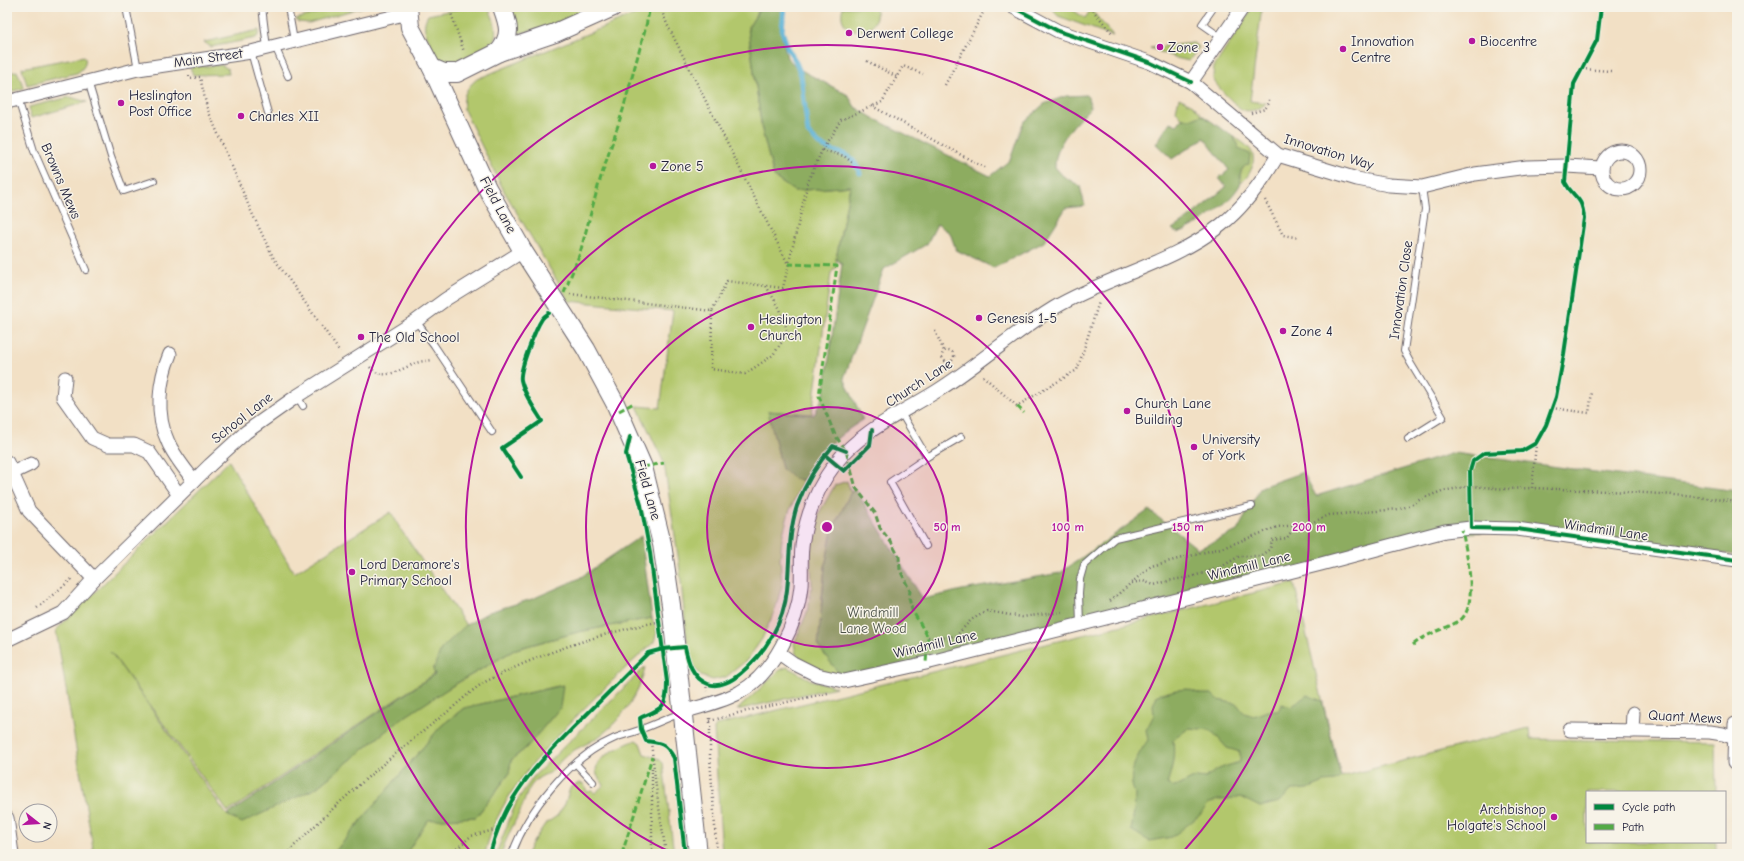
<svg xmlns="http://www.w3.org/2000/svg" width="1744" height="861" viewBox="0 0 1744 861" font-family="'Comic Neue',sans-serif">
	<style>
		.green { fill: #b2c76c; stroke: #6a7454 }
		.forest { fill: #8dac60; stroke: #58674e; fill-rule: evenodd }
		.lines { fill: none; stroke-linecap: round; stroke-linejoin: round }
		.stream { stroke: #59b1d6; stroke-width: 5 }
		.lane-casing { stroke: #6b646b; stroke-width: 8 }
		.street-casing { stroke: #6b646b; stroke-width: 15 }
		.secondary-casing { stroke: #6b646b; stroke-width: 20 }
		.path { stroke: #6b646b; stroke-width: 2.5; stroke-dasharray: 1 3; stroke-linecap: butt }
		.lane { stroke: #fff; stroke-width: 6 }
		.street { stroke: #fff; stroke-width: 13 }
		.secondary { stroke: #fff; stroke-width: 18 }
		.quiet { stroke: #53aa46; stroke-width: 3; stroke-dasharray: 6 3; stroke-linecap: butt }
		.cycleway-casing { stroke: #f7f3e8; stroke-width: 6 }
		.cycleway { stroke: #00873e; stroke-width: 4 }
		.ring { fill: none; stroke: #b5179e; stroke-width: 2 }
		.poi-dot { fill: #b5179e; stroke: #f7f3e8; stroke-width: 1.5 }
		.labels { text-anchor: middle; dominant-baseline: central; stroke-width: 3; stroke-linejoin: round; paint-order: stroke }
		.poi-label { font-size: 14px; fill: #22223b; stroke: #f7f3e8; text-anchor: start }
		.street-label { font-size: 14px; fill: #22223b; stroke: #f7f3e8 }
		.park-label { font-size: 14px; fill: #4d544a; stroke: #f7f3e8 }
		.centre { fill: #b5179e; stroke: #f7f3e8; stroke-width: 2 }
		.ring-label { font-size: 12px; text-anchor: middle; font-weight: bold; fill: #b5179e; stroke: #f7f3e8; stroke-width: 3; stroke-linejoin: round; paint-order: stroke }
	</style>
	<rect width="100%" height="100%" fill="#f7f3e8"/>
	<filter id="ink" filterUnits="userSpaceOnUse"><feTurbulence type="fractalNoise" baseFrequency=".025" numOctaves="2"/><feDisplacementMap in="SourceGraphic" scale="8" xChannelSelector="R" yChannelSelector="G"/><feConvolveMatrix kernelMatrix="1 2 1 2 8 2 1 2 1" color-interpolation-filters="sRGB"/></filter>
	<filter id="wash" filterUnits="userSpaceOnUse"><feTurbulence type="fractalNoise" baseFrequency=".012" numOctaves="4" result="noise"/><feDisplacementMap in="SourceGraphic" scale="16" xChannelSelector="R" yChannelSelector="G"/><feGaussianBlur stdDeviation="0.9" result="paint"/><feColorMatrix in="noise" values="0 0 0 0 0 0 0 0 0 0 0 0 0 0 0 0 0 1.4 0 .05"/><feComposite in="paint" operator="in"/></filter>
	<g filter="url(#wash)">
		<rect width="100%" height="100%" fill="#f2e0c5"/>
		<g class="green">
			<path d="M339 7H363L309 23 298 22 296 19Z"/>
			<path d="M468 7H484L490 11C494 20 498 30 494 41 491 48 460 62 451 63 448 63 442 61 439 60 433 55 430 46 428 38 424 30 423 23 428 15Z"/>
			<path d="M513 7H595L546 28 513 34Z"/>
			<path d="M653 7H761L748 28 762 130 774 177 794 191 850 186 836 259 837 266 831 273 812 414 768 411 795 479 803 480 789 512 782 538 780 559 782 585 775 610 762 639 747 660 726 677 713 680 703 677 695 669 688 651 679 562 664 463 637 406 660 408 673 311 569 301 504 191 464 110C462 96 466 88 477 79Z"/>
			<path d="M843 7H875C885 38 833 39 843 7Z"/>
			<path d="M1053 7H1068L1085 18 1090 11 1094 13 1113 36 1058 16 1055 13Z"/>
			<path d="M1253 7H1262L1250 101 1266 103C1262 108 1250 113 1243 110 1238 108 1215 85 1214 80 1212 76 1214 71 1214 67Z"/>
			<path d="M259 30V34L256 38 211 47 204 42Z"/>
			<path d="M1193 43 1199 47 1189 61 1176 58 1150 48Z"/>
			<path d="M84 56C88 63 83 69 77 73L27 85 22 68Z"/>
			<path d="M222 65 228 69 229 74 193 75 190 67Z"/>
			<path d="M17 71 24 88 7 93V73Z"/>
			<path d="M70 97 87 102 31 118 29 107Z"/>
			<path d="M1179 98 1193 105 1202 115 1193 119H1182L1176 111Z"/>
			<path d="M1234 137C1239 140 1246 144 1250 149 1258 160 1250 176 1241 183 1239 176 1240 171 1245 166Z"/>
			<path d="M229 461 294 573 391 512 401 530 479 644 228 812 110 651 227 815 242 822 316 788 397 722 437 695 516 649 578 632 652 618 657 632 654 642C624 669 596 696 568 725 533 762 496 802 485 854H406L428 819 476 817 509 774 511 760 526 748 563 685 464 708 441 726 333 854H94L56 630Z"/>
			<path d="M847 481 851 492 832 531 825 567 821 606 844 680 818 674 796 654 794 644 807 612 812 585 810 550 819 513 835 485Z"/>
			<path d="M1294 583 1341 777 1529 728 1530 739 1715 742 1716 792H1587V842H1716V854H722L714 729 717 725Z"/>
			<path d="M645 667C640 693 622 719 601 735 591 743 577 747 567 755 561 759 557 766 552 771 546 775 541 775 534 782 526 791 526 799 521 809 514 824 506 838 501 854H496L516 802 534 776Z"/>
			<path d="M787 667 811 680 836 687 737 710 780 670Z"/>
			<path d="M636 740 640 743 644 754 658 758 663 763 674 854H527L531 845 545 824 557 816 565 804 570 788 579 783 584 784 587 792 592 791 595 793 604 785C602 782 598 778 597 775 590 757 625 745 636 740Z"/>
		</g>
		<g class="forest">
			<path d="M761 7H786L782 37 787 58 799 69 848 95 855 107 873 118 990 176 1010 160 1023 123 1044 104 1066 96 1087 95 1091 107C1075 123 1055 143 1055 167L1063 176 1080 186 1085 206 1066 208 1044 242 994 268 956 250 950 233 937 224 927 244 884 269 844 378 863 420C833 438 823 452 803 480L795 479 782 469 768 411 814 415 824 394 842 264 836 259 850 186 794 191 774 177 762 130 748 28Z"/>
			<path d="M1202 115 1234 137 1239 149 1250 154 1249 164C1240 167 1239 175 1241 183 1231 203 1198 227 1177 233L1172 229 1187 219 1226 187 1219 178 1229 170 1204 138 1172 159 1156 144 1170 122 1177 125 1182 119H1193Z"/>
			<path d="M1454 453 1737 491V555L1495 531 1423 537 844 680 818 646 825 567 832 531 851 492 855 489 923 599 962 590 1060 573 1149 510 1198 549 1237 531 1261 487 1303 472 1316 496Z"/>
			<path d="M641 536 652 618 578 632 516 649 452 686 397 722 316 788 242 823 227 815 435 674 433 670 441 649 466 625 489 612 532 599 578 579Z"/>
			<path d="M563 685 560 708 526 748 511 760 509 774 476 817 428 820 406 854H333L441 726 464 708Z"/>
			<path d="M1188 689 1200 694H1212L1218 700 1237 704 1244 713 1254 716 1267 711H1278L1282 704 1291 707 1307 695 1322 701 1341 777 1335 781 1324 782 1308 789 1292 790 1279 802 1260 807 1240 797 1228 800H1217L1208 804 1200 815 1172 837 1149 841 1131 830C1133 818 1135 807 1135 796 1135 791 1132 788 1132 784 1129 769 1140 751 1148 740L1146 730 1154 715 1153 705 1157 695 1176 690ZM1189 728 1211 730 1227 748 1240 752V762C1227 766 1216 768 1206 778L1196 777 1175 787 1167 784C1172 768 1175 758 1173 740Z"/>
		</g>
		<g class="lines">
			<path class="stream" d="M784 7 782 31 788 49 795 60 801 75 808 133C814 138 819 145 826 148 846 157 850 150 860 173"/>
		</g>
	</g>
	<g filter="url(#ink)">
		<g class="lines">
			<g class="lane-casing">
				<g id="lane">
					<path d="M126 7 138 69"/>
					<path d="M262 7 267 48"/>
					<path d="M288 7 294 41"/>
					<path d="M1214 7 1202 24 1222 38"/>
					<path d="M275 46 288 76"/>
					<path d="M251 52 268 113"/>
					<path d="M88 81 111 157 124 191 154 181"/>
					<path d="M18 99 34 151 86 270"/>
					<path d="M416 321 434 345 492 432"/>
					<path d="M297 396 303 406"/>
					<path d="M901 413 927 457"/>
					<path d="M1408 439 1443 417 1411 364 1404 351 1425 209 1422 187"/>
					<path d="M926 546 890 482 927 457 961 437"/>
					<path d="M1082 624H1080L1079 594 1080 579 1084 565 1115 538 1252 506"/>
					<path d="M576 764 593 782"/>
					<path d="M512 854C528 810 569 758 613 739 622 735 632 733 642 729 655 724 668 718 681 713"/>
				</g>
			</g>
			<g class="street-casing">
				<g id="street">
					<path d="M1013 7 1058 31 1149 62 1191 82 1278 155 1357 179 1389 185 1422 187 1475 174 1527 167 1566 166 1601 168"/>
					<path d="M1191 82 1243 7"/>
					<path d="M7 102 138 69 251 52 408 13"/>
					<circle cx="1621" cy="170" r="19"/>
					<path d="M170 354C159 380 155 415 168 442 174 456 185 469 194 481"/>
					<path d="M65 378 63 397 92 438 108 445H134L149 452 179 495"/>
					<path d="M7 462 29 511 94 579"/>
					<path d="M12 473 31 464"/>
					<path d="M7 640 63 613 94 579 210 465 246 432 297 396 416 321 446 299 523 251"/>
					<path d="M779 653 793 663 817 675 844 681 926 663 1321 564 1445 531 1471 528 1517 529 1737 560"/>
					<path d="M683 712C701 706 723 702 740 692 773 674 798 623 801 586 802 571 800 554 803 539 808 511 818 486 835 464 860 431 902 413 937 391 977 366 1013 333 1054 308 1106 277 1173 263 1221 225 1245 206 1262 182 1278 155"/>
					<path d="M1570 730 1710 732 1723 734 1737 739"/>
					<path d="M1632 731 1633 713"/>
					<path d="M1734 763 1735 724"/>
					<path d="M7 818 12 854"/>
				</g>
			</g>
			<g class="secondary-casing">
				<g id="secondary">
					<path d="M408 7 410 27 432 68 487 188 523 251 586 349 615 403 643 467 662 544 671 605 698 854"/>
					<path d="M499 52C512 35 509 26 502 7"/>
					<path d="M432 68 444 73H457L499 52 555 33 613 7"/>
				</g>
			</g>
			<g class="path">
				<path d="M449 7 464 52"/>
				<path d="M660 7 667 24 788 264"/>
				<path d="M1090 7 1113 34"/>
				<path d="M867 61 897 77"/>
				<path d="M1582 69 1611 71"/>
				<path d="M189 76V78L200 77 207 108 251 211 273 257 340 352"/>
				<path d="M945 85 986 7"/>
				<path d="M872 106 985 168"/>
				<path d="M1251 113 1265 109 1269 103V98"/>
				<path d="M822 150 844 156 853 163"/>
				<path d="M1265 200 1283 235 1299 238"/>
				<path d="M570 294 712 311 727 281 783 288 808 182 823 148 841 120 882 102 903 66 923 74"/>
				<path d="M712 311 711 369 745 374 773 355 788 333 780 309 766 286"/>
				<path d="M935 331 944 351"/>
				<circle cx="948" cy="356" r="6"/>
				<path d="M370 367C383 383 402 368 416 363 421 361 427 361 432 360"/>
				<path d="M983 376 1017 406 1077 370 1099 302"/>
				<path d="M1552 408 1589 413 1592 392"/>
				<path d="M1536 443 1532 488C1601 491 1669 492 1737 502"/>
				<path d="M1132 583 1143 581 1154 585 1172 580 1191 577 1221 567 1240 556H1260L1270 549 1272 540 1287 538 1296 525"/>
				<path d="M1110 601 1151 566 1225 547 1277 527 1309 524 1329 515 1400 509 1411 505 1421 499 1442 491 1471 486 1506 489 1532 488"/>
				<path d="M37 608 73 578"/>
				<path d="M928 637 934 639 956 636 971 620 987 611 1022 617 1062 612"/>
				<path d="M706 683 707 691"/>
				<path d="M710 718V758L717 854"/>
				<path d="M710 721 738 713 828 693"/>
				<path d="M651 742 656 787 666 854"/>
				<path d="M652 768V854"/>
				<path d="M286 854C336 804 389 757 445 714 459 703 475 686 491 679 544 652 599 634 657 622"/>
				<path d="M451 854 471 836 498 829"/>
			</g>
			<use href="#lane" class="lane"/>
			<use href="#street" class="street"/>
			<use href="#secondary" class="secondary"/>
			<g class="quiet">
				<path d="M788 264 837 266 819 396 835 435 846 451 856 488 875 513 880 528 891 542 899 557 900 570 910 591 909 598 912 610 928 637 926 663"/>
				<path d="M564 293 580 253 599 183 623 110 646 26 650 7"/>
				<path d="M1017 406 1024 413"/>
				<path d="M619 411 634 403"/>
				<path d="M643 467 664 463"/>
				<path d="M1413 645C1427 633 1443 630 1459 621 1480 607 1466 551 1462 530"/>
				<path d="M622 854 652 757"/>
			</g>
			<g class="cycleway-casing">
				<g id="cycleway">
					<path d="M1013 7 1058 31 1149 62 1191 82"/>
					<path d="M1601 7 1597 40 1574 84 1565 182C1573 199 1582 194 1584 218L1564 354 1556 397 1546 425 1536 443 1522 451 1484 453 1473 461 1470 471 1471 528 1517 529 1737 560"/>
					<path d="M630 437 626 454 641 505 650 553 667 682C667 709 662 708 640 718L641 729 646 741C661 743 666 743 674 758L685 854"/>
					<path d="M825 455 844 471 870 445 872 430"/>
					<path d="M521 477 502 448 542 421C534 408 524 394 521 380 519 370 536 328 542 319 544 316 546 315 549 313"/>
					<path d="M490 854C504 796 539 762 579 722 602 699 625 676 648 653L663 649 685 647C688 661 692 678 708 684 719 688 732 681 741 673 765 653 784 623 787 590 790 562 788 534 797 506 805 484 817 464 833 446L846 451"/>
				</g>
			</g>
			<use href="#cycleway" class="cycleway"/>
		</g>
	</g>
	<circle cx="827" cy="527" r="120" fill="#b5179e" fill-opacity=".12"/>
	<g class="ring">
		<circle cx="827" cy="527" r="120"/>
		<circle cx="827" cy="527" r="241"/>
		<path d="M672 853A361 361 0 1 1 982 853"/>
		<path d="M472 853A482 482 0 1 1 1182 853"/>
	</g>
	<g class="poi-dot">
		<circle cx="849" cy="33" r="4"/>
		<circle cx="1472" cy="41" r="4"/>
		<circle cx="1160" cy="47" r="4"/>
		<circle cx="1343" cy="49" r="4"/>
		<circle cx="121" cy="103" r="4"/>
		<circle cx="241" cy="116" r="4"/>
		<circle cx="653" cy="166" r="4"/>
		<circle cx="979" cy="318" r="4"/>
		<circle cx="751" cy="327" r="4"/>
		<circle cx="1283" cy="331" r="4"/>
		<circle cx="361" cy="337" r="4"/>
		<circle cx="1127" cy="411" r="4"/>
		<circle cx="1194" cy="447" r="4"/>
		<circle cx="352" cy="572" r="4"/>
		<circle cx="1554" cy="817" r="4"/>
	</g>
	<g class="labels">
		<g class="poi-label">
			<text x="857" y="33">Derwent College</text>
			<text x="1351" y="41">Innovation<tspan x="1351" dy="16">Centre</tspan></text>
			<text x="1480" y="41">Biocentre</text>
			<text x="1168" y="47">Zone 3</text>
			<text x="129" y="95">Heslington<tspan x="129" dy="16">Post Office</tspan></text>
			<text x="249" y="116">Charles XII</text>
			<text x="661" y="166">Zone 5</text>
			<text x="987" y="318">Genesis 1-5</text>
			<text x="759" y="319">Heslington<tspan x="759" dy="16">Church</tspan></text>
			<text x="1291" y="331">Zone 4</text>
			<text x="369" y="337">The Old School</text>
			<text x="1135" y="403">Church Lane<tspan x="1135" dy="16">Building</tspan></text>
			<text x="1202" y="439">University<tspan x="1202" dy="16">of York</tspan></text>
			<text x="360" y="564">Lord Deramore's<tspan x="360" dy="16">Primary School</tspan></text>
			<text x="1546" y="809" text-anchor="end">Archbishop<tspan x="1546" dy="16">Holgate's School</tspan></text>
		</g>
		<g class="street-label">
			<text transform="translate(208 58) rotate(-8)">Main Street</text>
			<text transform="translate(1329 152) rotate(17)">Innovation Way</text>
			<text transform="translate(61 181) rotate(67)">Browns Mews</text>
			<text transform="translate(498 205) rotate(62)">Field Lane</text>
			<text transform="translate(1401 290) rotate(-82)">Innovation Close</text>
			<text transform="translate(919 383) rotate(-33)">Church Lane</text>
			<text transform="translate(242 418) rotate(-38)">School Lane</text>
			<text transform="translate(648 490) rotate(74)">Field Lane</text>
			<text transform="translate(1606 530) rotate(8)">Windmill Lane</text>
			<text transform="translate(1249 566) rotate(-14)">Windmill Lane</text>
			<text transform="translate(935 644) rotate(-13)">Windmill Lane</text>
			<text transform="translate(1685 717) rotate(3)">Quant Mews</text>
		</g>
		<g class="park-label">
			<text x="873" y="612">Windmill<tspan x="873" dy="16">Lane Wood</tspan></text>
		</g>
	</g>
	<circle cx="827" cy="527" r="6" class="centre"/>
	<g class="ring-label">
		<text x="947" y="531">50 m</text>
		<text x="1068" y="531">100 m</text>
		<text x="1188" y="531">150 m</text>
		<text x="1309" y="531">200 m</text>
	</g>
	<rect width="1744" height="861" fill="none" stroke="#f7f3e8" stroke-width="24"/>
	<rect x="1586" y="791" width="140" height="52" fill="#f7f3e8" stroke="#a29fa3"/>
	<rect x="1594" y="804" width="20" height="6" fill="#00873e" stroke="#a29fa3"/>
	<text x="1622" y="811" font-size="12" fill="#22223b">Cycle path</text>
	<rect x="1594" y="824" width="20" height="6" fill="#53aa46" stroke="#a29fa3"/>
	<text x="1622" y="831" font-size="12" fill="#22223b">Path</text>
	<g transform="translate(38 823) rotate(107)"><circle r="19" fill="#f7f3e8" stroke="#a29fa3"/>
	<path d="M0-3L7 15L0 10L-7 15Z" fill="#b5179e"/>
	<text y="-6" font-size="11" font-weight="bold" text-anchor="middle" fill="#22223b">N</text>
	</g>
</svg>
